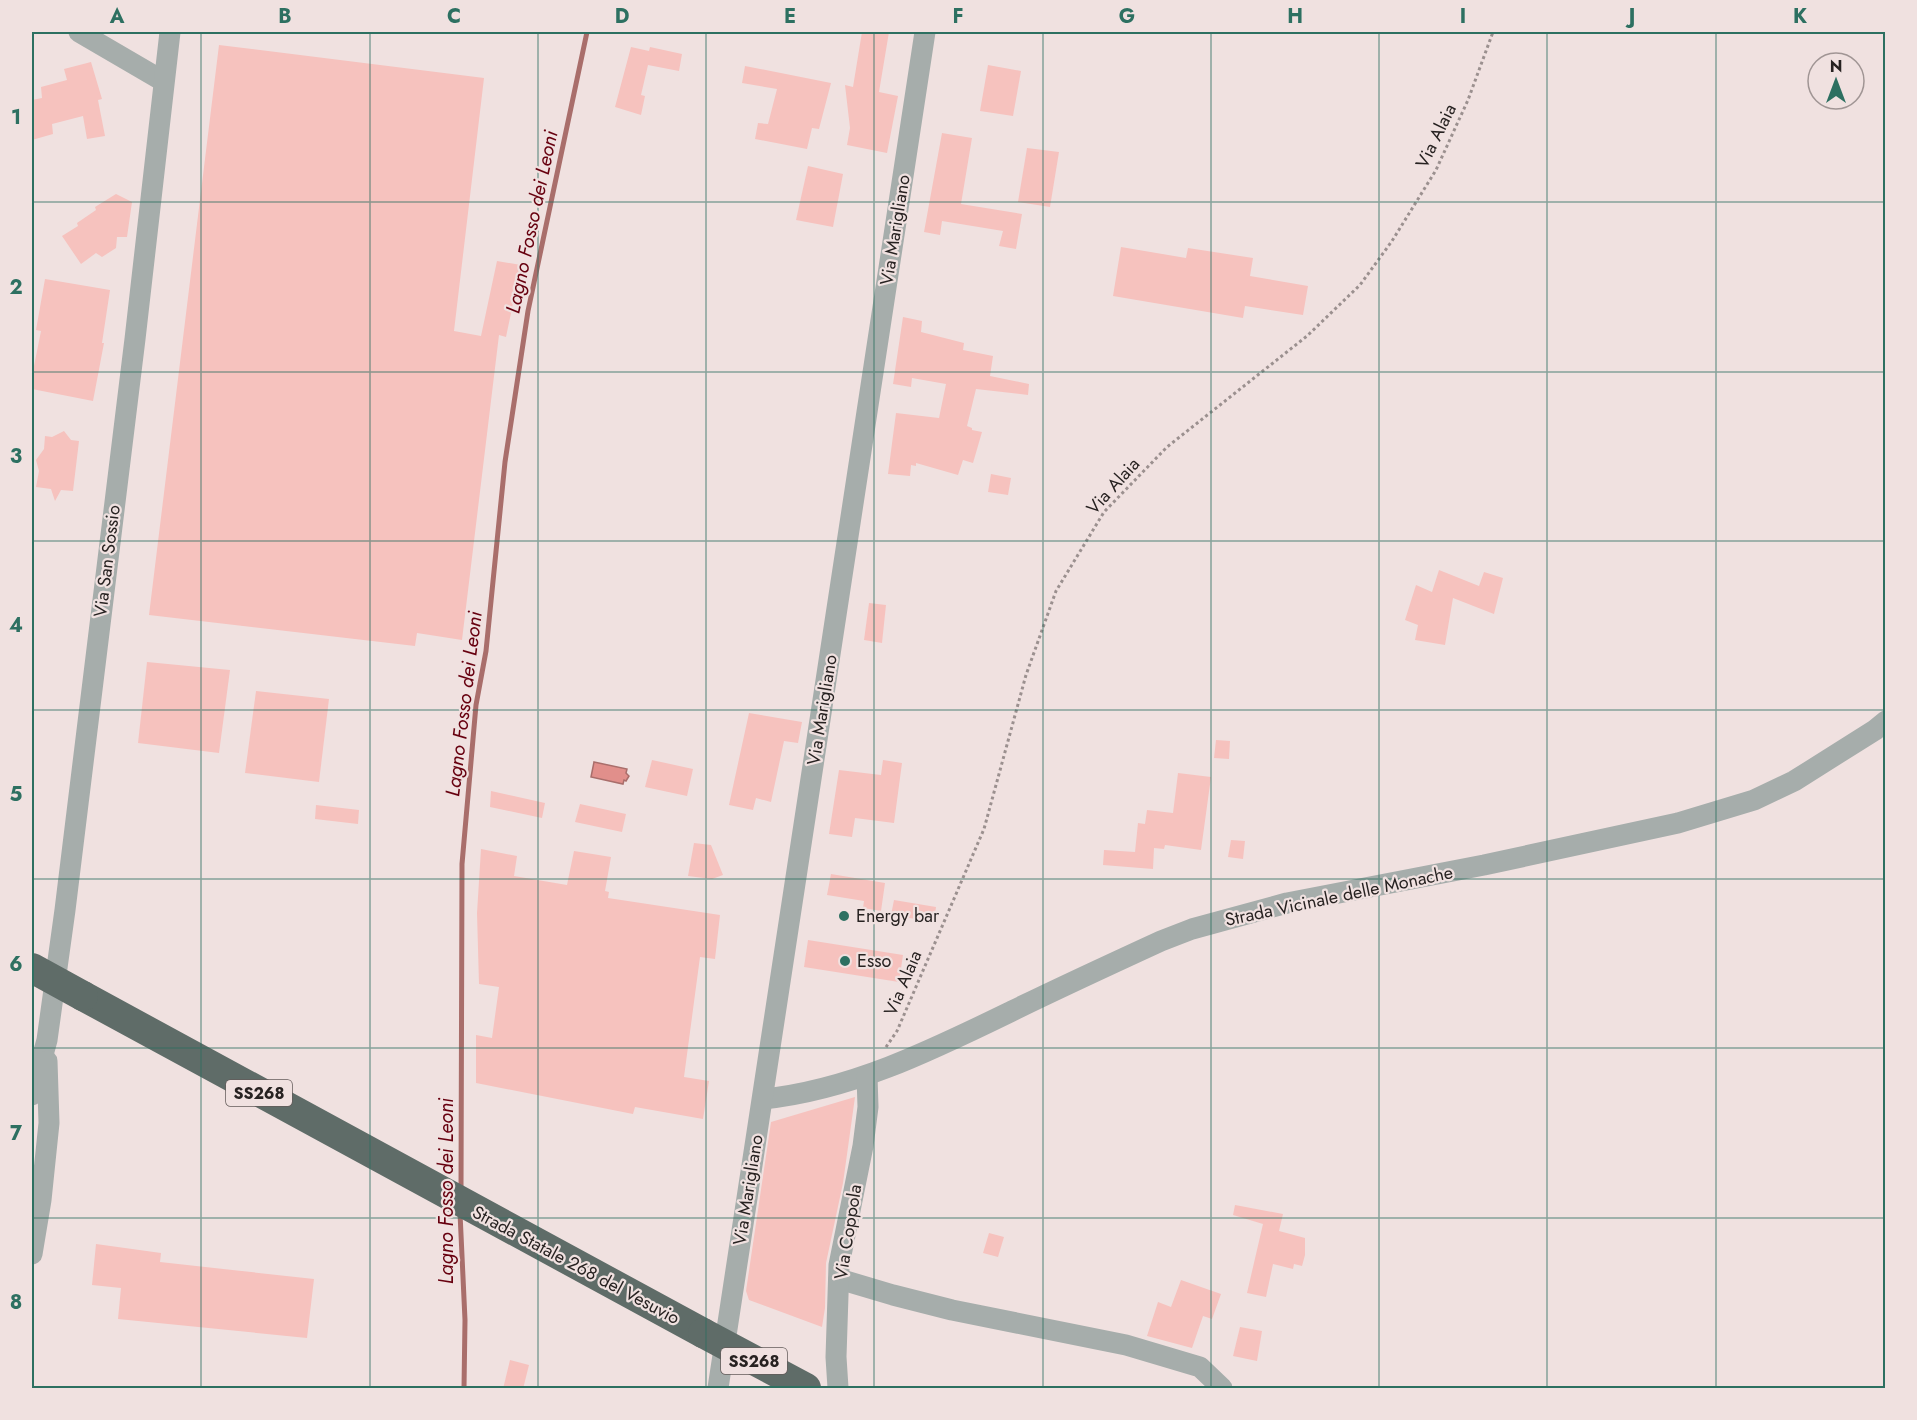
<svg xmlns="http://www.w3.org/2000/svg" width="1917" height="1420" viewBox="0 0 1917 1420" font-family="Jost,sans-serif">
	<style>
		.water { fill: #e18f8b; stroke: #a96e6b; stroke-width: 1.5 }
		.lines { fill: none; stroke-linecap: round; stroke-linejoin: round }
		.stream { stroke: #a96e6b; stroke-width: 5 }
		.building { fill: #f6c2be }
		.path { stroke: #9b908f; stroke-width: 3; stroke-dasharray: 3 3; stroke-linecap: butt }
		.minor { stroke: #a6adab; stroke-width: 21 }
		.highway { stroke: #5f6c68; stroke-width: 30 }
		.highway-bridge { stroke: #5f6c68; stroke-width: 30 }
		.grid { fill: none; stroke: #2d7061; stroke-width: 1.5; stroke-opacity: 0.55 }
		.poi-dot { fill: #2d7061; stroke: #f0e1e0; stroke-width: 2 }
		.labels { text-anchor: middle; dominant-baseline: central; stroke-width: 4.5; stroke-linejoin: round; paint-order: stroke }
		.shield { fill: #f0e1e0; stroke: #635b5a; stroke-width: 1.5 }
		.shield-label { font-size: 16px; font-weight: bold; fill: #272221 }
		.street-label { font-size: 18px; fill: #272221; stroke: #f0e1e0 }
		.poi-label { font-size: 18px; fill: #272221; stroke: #f0e1e0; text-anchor: start }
		.water-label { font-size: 20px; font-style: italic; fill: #67000f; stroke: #f0e1e0 }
		.neatline { fill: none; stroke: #2d7061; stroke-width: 2 }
		.grid-label { font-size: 20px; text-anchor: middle; font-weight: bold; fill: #2d7061 }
	</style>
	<rect width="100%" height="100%" fill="#f0e1e0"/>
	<path class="water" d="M594 762 627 769 626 773 629 776 626 781 624 780 623 784 591 777Z"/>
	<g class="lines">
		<g class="stream">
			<path d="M461 1189 462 864 476 705 486 651 505 462 528 311 587 32"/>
			<path d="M460 1213 465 1320 464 1388"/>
		</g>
	</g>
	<g class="building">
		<path d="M862 32H889L879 92 898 96 887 153 847 145 850 128 845 85 853 87Z"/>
		<path d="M219 45 484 78 454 331 481 336 497 261 521 265 506 337 499 335 462 640 417 633 415 646 149 615Z"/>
		<path d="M631 47 649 51 650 47 682 54 679 71 648 65 641 95 645 96 641 115 615 107Z"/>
		<path d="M91 62 102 99 98 100 105 136 87 139 83 116 52 124 53 134 32 140V100L42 98 41 87 67 80 64 69Z"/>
		<path d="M988 65 1021 71 1013 116 980 111Z"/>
		<path d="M745 66 831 83 819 129 812 128 807 149 755 139 758 123 768 124 777 89 742 83Z"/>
		<path d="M942 133 972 138 961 204 1022 214 1016 249 999 246 1003 231 942 221 940 235 924 232Z"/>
		<path d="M1027 148 1059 152 1050 207 1018 202Z"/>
		<path d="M808 166 843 174 833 227 796 220Z"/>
		<path d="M116 194 132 202 127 237H117L116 248 102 257 96 253 81 264 62 236 78 226 77 223 96 210 95 207Z"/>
		<path d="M1121 247 1186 258 1188 248 1253 258 1250 276 1308 286 1303 315 1245 306 1243 318 1113 296Z"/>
		<path d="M45 279 110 290 102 343H104L93 401 32 389V376L41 331 36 330Z"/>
		<path d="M903 317 922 321 921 332 964 343 963 350 993 356 990 376 1029 384 1028 395 976 389 967 426 972 428V430L982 432 973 463 963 460 958 475 916 463V466L911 465 910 476 888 474 896 413 939 418 946 384 912 378 911 387 893 384Z"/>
		<path d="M64 431 71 440 79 441 73 491 61 490 55 501 51 489 36 487 39 471 36 460 44 449 45 436 52 437Z"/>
		<path d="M991 474 1011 478 1008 495 988 492Z"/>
		<path d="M1439 570 1479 586 1484 572 1503 578 1494 614 1453 598 1445 645 1415 640 1418 625 1405 620 1416 585 1432 592Z"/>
		<path d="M869 603 886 605 882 643 864 640Z"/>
		<path d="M147 662 230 670 219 753 138 743Z"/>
		<path d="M256 691 329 699 319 782 245 773Z"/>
		<path d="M749 713 802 722 798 743 784 741 771 802 756 798 753 810 729 805Z"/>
		<path d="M1216 740 1230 741 1229 759 1214 758Z"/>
		<path d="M652 760 693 769 687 796 645 787Z"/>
		<path d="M883 760 902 763 894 823 855 818 852 837 829 834 839 770 881 775Z"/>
		<path d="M1178 773 1211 777 1201 850 1165 845 1164 849 1154 848 1153 869 1103 865 1104 850 1135 852 1138 823 1145 824 1147 810 1173 813Z"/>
		<path d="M491 791 545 803 542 818 490 807Z"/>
		<path d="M580 804 626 814 622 832 575 822Z"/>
		<path d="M316 805 359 810 358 824 315 819Z"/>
		<path d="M1231 840 1245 841 1243 859 1228 857Z"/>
		<path d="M694 843 711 845 723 875 712 879 688 876Z"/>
		<path d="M481 849 517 856 514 876 567 885 574 851 611 857 605 891 609 892 608 898 720 915 715 959 700 957 684 1077 709 1081 703 1119 635 1107 633 1114 476 1083V1035L492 1038 499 987 479 984 477 913Z"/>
		<path d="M831 874 885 883 881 911 863 908 864 901 827 895Z"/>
		<path d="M894 900 936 907 934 922 891 915Z"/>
		<path d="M808 940 903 955 899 982 804 967Z"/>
		<path d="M855 1097 843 1183 826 1263 825 1308 822 1327 749 1300 746 1291 771 1122Z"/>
		<path d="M1235 1205 1283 1214 1279 1231 1305 1238V1255L1302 1266 1294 1264 1293 1269 1273 1264 1266 1297 1247 1293 1263 1224 1233 1215Z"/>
		<path d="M989 1233 1004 1237 998 1257 983 1253Z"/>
		<path d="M96 1244 161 1253 160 1262 314 1279 307 1338 118 1319 121 1288 92 1285Z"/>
		<path d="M1181 1280 1221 1294 1212 1319 1203 1316 1192 1348 1147 1336 1158 1302 1171 1307Z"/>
		<path d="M1240 1327 1262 1331 1257 1361 1233 1356Z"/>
		<path d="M510 1360 529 1365 523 1389H503Z"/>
	</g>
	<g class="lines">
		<path class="path" d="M886 1047 897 1031 984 829 1026 675 1056 591 1104 512 1167 447 1307 336 1360 285 1392 241 1436 170 1468 100 1493 32"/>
		<g class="minor">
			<path d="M79 32 163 81"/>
			<path d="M32 1095 47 1040 65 910 135 339 170 32"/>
			<path d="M763 1099C851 1090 932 1050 1012 1011 1061 987 1111 964 1161 941L1192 929 1287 903 1484 865 1678 823 1754 800 1794 781 1875 730 1886 721"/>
			<path d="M32 1254 41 1200 49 1123 47 1061"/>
			<path d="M839 1279 893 1295 952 1310 1126 1345 1200 1367 1222 1388"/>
			<path d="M718 1388 925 32"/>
			<path d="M838 1388 836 1357 839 1265 863 1146 868 1107 867 1076"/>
		</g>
		<path class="highway" d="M83 996 703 1333"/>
		<g class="highway-bridge">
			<path d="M32 968 83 996"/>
			<path d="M703 1333 806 1388"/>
		</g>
	</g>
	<path class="grid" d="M201 32V1388M370 32V1388M538 32V1388M706 32V1388M874 32V1388M1043 32V1388M1211 32V1388M1379 32V1388M1547 32V1388M1716 32V1388M32 202H1886M32 372H1886M32 541H1886M32 710H1886M32 879H1886M32 1048H1886M32 1218H1886"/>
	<g class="poi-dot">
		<circle cx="844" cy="916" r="6"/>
		<circle cx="845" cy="961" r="6"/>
	</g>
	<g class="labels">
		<g class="shield">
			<rect x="226" y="1080" width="66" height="26" rx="4.5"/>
			<rect x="721" y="1348" width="66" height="26" rx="4.5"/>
		</g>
		<g class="shield-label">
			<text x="259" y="1093">SS268</text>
			<text x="754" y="1361">SS268</text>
		</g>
		<g class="street-label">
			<text transform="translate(1436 136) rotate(-64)">Via Alaia</text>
			<text transform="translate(895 230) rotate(-81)">Via Marigliano</text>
			<text transform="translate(1113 486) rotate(-48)">Via Alaia</text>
			<text transform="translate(107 561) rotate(-83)">Via San Sossio</text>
			<text transform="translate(822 710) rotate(-81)">Via Marigliano</text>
			<text transform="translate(1339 896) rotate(-12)">Strada Vicinale delle Monache</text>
			<text transform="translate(903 983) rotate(-67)">Via Alaia</text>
			<text transform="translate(748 1190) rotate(-81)">Via Marigliano</text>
			<text transform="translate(848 1232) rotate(-81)">Via Coppola</text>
			<text transform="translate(576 1265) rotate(28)">Strada Statale 268 del Vesuvio</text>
		</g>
		<g class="poi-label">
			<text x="856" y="916">Energy bar</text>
			<text x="857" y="961">Esso</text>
		</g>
		<g class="water-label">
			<text transform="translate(532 222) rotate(-78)">Lagno Fosso dei Leoni</text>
			<text transform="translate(464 704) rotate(-83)">Lagno Fosso dei Leoni</text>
			<text transform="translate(446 1191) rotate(-90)">Lagno Fosso dei Leoni</text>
		</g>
	</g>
	<rect width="1917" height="1420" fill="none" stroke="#f0e1e0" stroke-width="66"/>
	<g transform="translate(1836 81)"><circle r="28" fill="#f0e1e0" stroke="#a09594" stroke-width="1.5"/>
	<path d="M0-4.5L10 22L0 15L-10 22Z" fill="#2d7061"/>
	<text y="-9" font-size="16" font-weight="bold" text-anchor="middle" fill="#272221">N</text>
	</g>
	<rect x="33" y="33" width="1851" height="1354" class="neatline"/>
	<g class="grid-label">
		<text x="117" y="23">A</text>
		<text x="285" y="23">B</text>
		<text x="454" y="23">C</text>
		<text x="622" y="23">D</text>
		<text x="790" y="23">E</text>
		<text x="958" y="23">F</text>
		<text x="1127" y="23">G</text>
		<text x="1295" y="23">H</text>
		<text x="1463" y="23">I</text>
		<text x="1632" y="23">J</text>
		<text x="1800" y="23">K</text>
		<text x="16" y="124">1</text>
		<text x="16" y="294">2</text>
		<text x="16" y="463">3</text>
		<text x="16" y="632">4</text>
		<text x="16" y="801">5</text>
		<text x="16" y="971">6</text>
		<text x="16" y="1140">7</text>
		<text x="16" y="1309">8</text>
	</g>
</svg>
